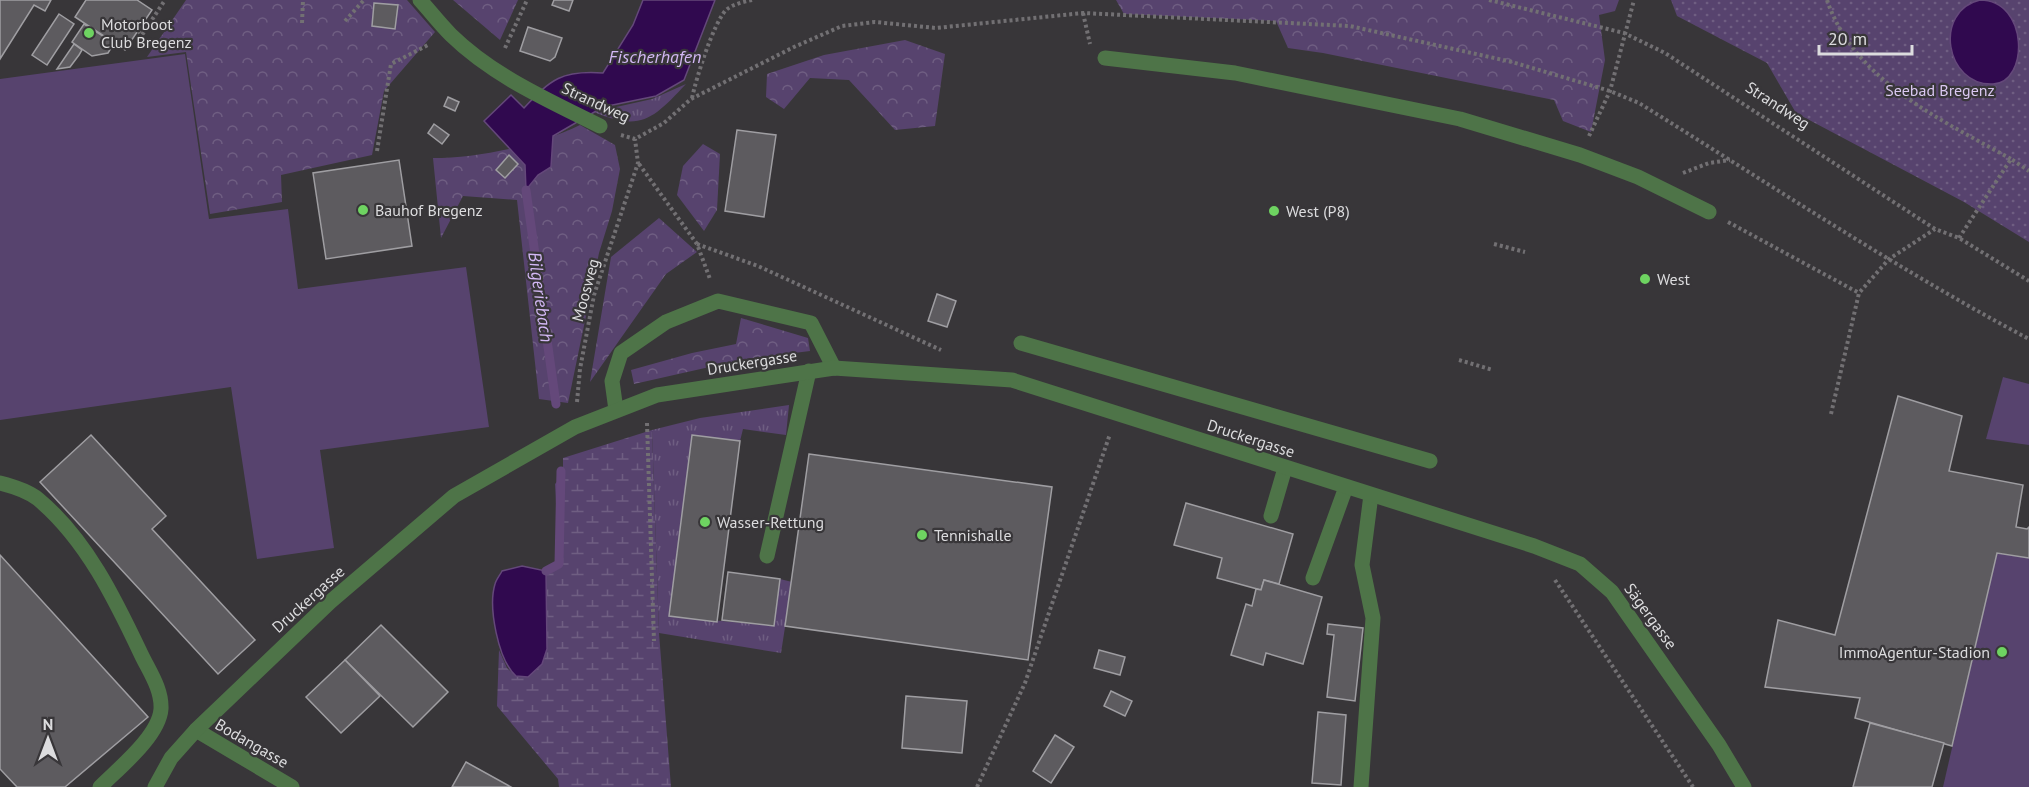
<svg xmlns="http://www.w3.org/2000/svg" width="2029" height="787" viewBox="0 0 2029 787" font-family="'PT Sans',sans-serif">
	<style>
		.grass { fill: url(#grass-tufts) }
		.forest { fill: url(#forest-crowns) }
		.wetland { fill: url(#wetland-marsh) }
		.park { fill: url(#park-dots) }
		.garden { fill: #57436e }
		.water { fill: #30094f; stroke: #64487a; stroke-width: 1.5 }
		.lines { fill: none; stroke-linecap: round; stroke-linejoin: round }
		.stream { stroke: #64487a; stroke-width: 9 }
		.building { fill: #5d5b5f; stroke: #9f9ea2; stroke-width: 1.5 }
		.path { stroke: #727073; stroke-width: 4; stroke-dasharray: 3 3; stroke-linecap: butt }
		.service { stroke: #4e7448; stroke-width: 15 }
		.minor { stroke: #4e7448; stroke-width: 15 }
		.poi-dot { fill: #6ed361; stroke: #383639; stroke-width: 2 }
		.labels { text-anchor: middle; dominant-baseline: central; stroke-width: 4.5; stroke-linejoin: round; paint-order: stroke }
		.poi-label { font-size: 16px; fill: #dcdcde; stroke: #383639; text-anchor: start }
		.park-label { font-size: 16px; fill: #dac8f1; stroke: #383639 }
		.street-label { font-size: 16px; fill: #dcdcde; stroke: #383639 }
		.water-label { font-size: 18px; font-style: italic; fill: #d3b8f5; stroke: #383639 }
	</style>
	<defs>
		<pattern id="grass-tufts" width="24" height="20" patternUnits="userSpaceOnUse" patternTransform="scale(1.5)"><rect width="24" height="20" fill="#57436e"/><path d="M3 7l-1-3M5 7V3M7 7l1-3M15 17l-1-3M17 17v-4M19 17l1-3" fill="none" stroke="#6f5e82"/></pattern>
		<pattern id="forest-crowns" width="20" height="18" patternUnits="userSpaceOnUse" patternTransform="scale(1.5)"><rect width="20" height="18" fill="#57436e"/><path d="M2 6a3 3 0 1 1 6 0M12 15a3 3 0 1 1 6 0" fill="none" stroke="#6f5e82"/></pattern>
		<pattern id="wetland-marsh" width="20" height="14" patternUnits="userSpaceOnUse" patternTransform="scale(1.5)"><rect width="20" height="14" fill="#57436e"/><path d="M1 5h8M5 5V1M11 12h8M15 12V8" fill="none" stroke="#6f5e82"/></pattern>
		<pattern id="park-dots" width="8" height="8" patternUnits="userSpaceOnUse" patternTransform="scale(1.5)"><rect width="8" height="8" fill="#57436e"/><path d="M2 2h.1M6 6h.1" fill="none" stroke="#6f5e82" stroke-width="1.8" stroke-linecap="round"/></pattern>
	</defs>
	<rect width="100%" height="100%" fill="#383639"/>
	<g class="grass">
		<path d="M686 84C653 119 641 132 594 112L652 99Z"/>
		<path d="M789 405 786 435 743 429 740 441 692 435 669 616 774 626 780 579 792 582 781 653 659 633 652 430 700 418Z"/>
	</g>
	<g class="forest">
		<path d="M186 0H407L435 32 384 91 372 155 281 175 282 202 210 214 186 52 147 57Z"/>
		<path d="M453 0H518L500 40Z"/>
		<path d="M1116 0H1619L1615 11 1599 15 1605 60 1591 132 1563 121 1554 100 1323 53 1288 48 1276 21 1124 14Z"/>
		<path d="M905 40 945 54 935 126 895 130 849 80 810 78 784 109 766 97 767 74 824 55Z"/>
		<path d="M580 125 615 145 620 169 612 211 599 253 568 403 539 399 517 200 463 196 441 238 433 158C479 158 539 145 580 125Z"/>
		<path d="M703 144 720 154 717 210 704 231 677 195 683 166Z"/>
		<path d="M659 218 697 252 666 274 590 382 611 257Z"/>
		<path d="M741 318 808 338 810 351 745 359 634 384 631 370 692 353 736 344Z"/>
	</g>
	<path class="wetland" d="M652 430 659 633 671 787H559L558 779 497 706 499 650 507 668 516 676 527 677 544 590V575L559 563 555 484 563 475V458Z"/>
	<path class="park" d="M1671 0H2029V242L1964 202 1796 113 1767 63 1677 16Z"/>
	<g class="garden">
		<path d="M185 54 209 219 288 209 298 289 466 267 489 427 320 450 334 548 257 559 231 387 0 420V79Z"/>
		<path d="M2003 377 2029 384V445L1986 439Z"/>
		<path d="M1997 553 2029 558V787H1943Z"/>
	</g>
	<g class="water">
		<path d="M643 0H715L684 80 656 96 603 107 553 136 551 167 538 175 526 190 525 165 484 121 511 95 524 108C551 79 562 70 603 73L633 25Z"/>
		<path d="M1980 0C2029 0 2029 83 1993 84 1945 86 1933 11 1980 0Z"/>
		<path d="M522 566 546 571 547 649 542 664 528 677 516 676C498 660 488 607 495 584 496 580 500 575 502 571Z"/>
	</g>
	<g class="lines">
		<g class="stream">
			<path d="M526 190 556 404"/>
			<path d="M546 571 559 564 561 471"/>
		</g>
	</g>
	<g class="building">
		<path d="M0 0H51L45 11 34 5 0 59Z"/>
		<path d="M86 0H137L152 10 125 50 75 17Z"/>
		<path d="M554 0H573L569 11 552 5Z"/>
		<path d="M374 3 398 5 395 29 372 26Z"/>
		<path d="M59 14 74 24 47 65 32 55Z"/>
		<path d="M84 24 114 43 108 53 92 56 72 42Z"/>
		<path d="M528 27 562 38 555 57 550 61 520 51Z"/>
		<path d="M74 44 82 50 79 55 70 67 57 69Z"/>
		<path d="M448 97 459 102 455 111 444 106Z"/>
		<path d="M434 124 449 135 442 144 428 133Z"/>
		<path d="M737 130 776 135 764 217 725 211Z"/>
		<path d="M509 155 518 164 505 178 496 170Z"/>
		<path d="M399 160 412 246 326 259 313 173Z"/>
		<path d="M937 294 956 301 947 327 928 321Z"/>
		<path d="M1898 396 1962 416 1949 471 2023 485 2016 527 2027 529 2029 527V558L1997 553 1952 746 1855 718 1860 698 1765 687 1778 620 1835 635Z"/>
		<path d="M91 435 166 516 152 529 255 640 218 674 40 482Z"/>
		<path d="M692 435 740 441 717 622 669 616Z"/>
		<path d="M809 454 1052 487 1028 660 785 626Z"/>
		<path d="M1186 503 1293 534 1279 584 1264 580 1261 590 1217 578 1222 558 1174 545Z"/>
		<path d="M0 555 148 717 65 787H17L0 769Z"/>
		<path d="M728 572 780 579 774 626 722 620Z"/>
		<path d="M1264 580 1322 597 1303 664 1266 653 1263 665 1231 655 1246 604 1252 606 1256 589 1261 590Z"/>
		<path d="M1328 624 1363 628 1355 701 1327 697 1334 635 1327 634Z"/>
		<path d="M381 625 448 692 413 727 345 660Z"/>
		<path d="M1099 650 1125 657 1120 675 1094 668Z"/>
		<path d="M345 660 380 696 341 733 306 697Z"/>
		<path d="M1111 691 1132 701 1125 716 1104 706Z"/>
		<path d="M906 696 967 701 962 753 902 748Z"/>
		<path d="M1318 712 1346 715 1341 785 1312 783Z"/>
		<path d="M1870 723 1944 743 1932 787H1853Z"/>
		<path d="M1055 735 1074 747 1051 783 1033 771Z"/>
		<path d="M466 762 511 787H452Z"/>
	</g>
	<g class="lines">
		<g class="path">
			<path d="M1489 0 1624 33 1665 53 1935 229 1959 238 2029 281"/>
			<path d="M1827 0C1854 81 1942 120 2011 159"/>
			<path d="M1083 13 1090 44"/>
			<path d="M345 21 364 0"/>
			<path d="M302 23 303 0"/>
			<path d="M138 31 142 35 165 0"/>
			<path d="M505 48 527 0"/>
			<path d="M692 98C696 79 713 24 726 10 733 4 743 2 752 0"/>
			<path d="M621 135 635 139 664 123 691 99 794 47 842 26 875 22 936 28 1083 13 1350 26 1512 62 1610 91 1639 103C1768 183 1895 268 2029 339"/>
			<path d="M1589 136 1610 91 1634 0"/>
			<path d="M377 151 391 64 428 45"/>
			<path d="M639 164 697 244 710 279"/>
			<path d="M1683 173 1709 163 1730 160"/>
			<path d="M1728 222 1859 293"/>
			<path d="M1959 238 2011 159 2029 171"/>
			<path d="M697 244 758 266 941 350"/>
			<path d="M1494 244 1525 252"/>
			<path d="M1459 360 1493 370"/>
			<path d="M577 402 580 369 594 295 638 163 635 139"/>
			<path d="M1831 414 1859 293 1889 259 1935 229"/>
			<path d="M647 423 654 641"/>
			<path d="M1555 580 1693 787"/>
			<path d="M977 787 1025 683 1110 434"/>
		</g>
		<g class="service">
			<path d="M420 0C430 11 440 24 451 35 493 76 548 100 600 126"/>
			<path d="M1105 58 1235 73 1460 119 1580 155 1638 177 1709 212"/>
			<path d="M1021 343 1430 461"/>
			<path d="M616 410 612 381 621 353 666 322 718 301 811 323 834 368"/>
			<path d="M0 483C12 486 28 491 38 499 86 539 115 599 141 654 149 671 162 689 161 709 159 736 119 768 100 787"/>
			<path d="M1271 516 1285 468"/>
			<path d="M767 556 809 371"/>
			<path d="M1313 578 1346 487"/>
			<path d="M1361 787 1373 618 1362 565 1371 495"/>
		</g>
		<g class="minor">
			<path d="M196 730 292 787"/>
			<path d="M155 787 171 758 196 730 330 602 454 496 575 427 657 395 834 368 1012 380 1534 546 1580 564 1612 592 1719 745 1744 787"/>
		</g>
	</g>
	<g class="poi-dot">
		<circle cx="89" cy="33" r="6"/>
		<circle cx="363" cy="210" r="6"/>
		<circle cx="1274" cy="211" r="6"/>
		<circle cx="1645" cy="279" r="6"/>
		<circle cx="705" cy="522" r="6"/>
		<circle cx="922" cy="535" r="6"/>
		<circle cx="2002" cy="652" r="6"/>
	</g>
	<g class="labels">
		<g class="poi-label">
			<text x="101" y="24">Motorboot<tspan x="101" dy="18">Club Bregenz</tspan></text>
			<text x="375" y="210">Bauhof Bregenz</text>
			<text x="1286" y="211">West (P8)</text>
			<text x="1657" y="279">West</text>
			<text x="717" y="522">Wasser-Rettung</text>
			<text x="934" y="535">Tennishalle</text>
			<text x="1990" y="652" text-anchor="end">ImmoAgentur-Stadion</text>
		</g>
		<g class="park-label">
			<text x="1940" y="90">Seebad Bregenz</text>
		</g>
		<g class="street-label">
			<text transform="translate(596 102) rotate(25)">Strandweg</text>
			<text transform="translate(1778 105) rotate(33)">Strandweg</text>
			<text transform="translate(585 290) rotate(-75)">Moosweg</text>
			<text transform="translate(752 362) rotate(-9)">Druckergasse</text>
			<text transform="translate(1251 438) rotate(18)">Druckergasse</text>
			<text transform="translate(308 599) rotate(-42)">Druckergasse</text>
			<text transform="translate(1651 616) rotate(54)">Sägergasse</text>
			<text transform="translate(252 743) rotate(30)">Bodangasse</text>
		</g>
		<g class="water-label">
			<text x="655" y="56">Fischerhafen</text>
			<text transform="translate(541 297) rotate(82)">Bilgeriebach</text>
		</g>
	</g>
	<g transform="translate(48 739)" stroke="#383639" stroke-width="4.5" paint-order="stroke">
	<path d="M0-4.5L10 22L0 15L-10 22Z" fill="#dcdcde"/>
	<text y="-9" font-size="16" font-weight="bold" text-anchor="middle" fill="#dcdcde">N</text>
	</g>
	<path d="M1819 45v9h93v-9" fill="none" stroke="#dcdcde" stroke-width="3"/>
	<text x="1828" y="45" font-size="18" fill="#dcdcde" stroke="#383639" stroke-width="4.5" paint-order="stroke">20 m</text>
</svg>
